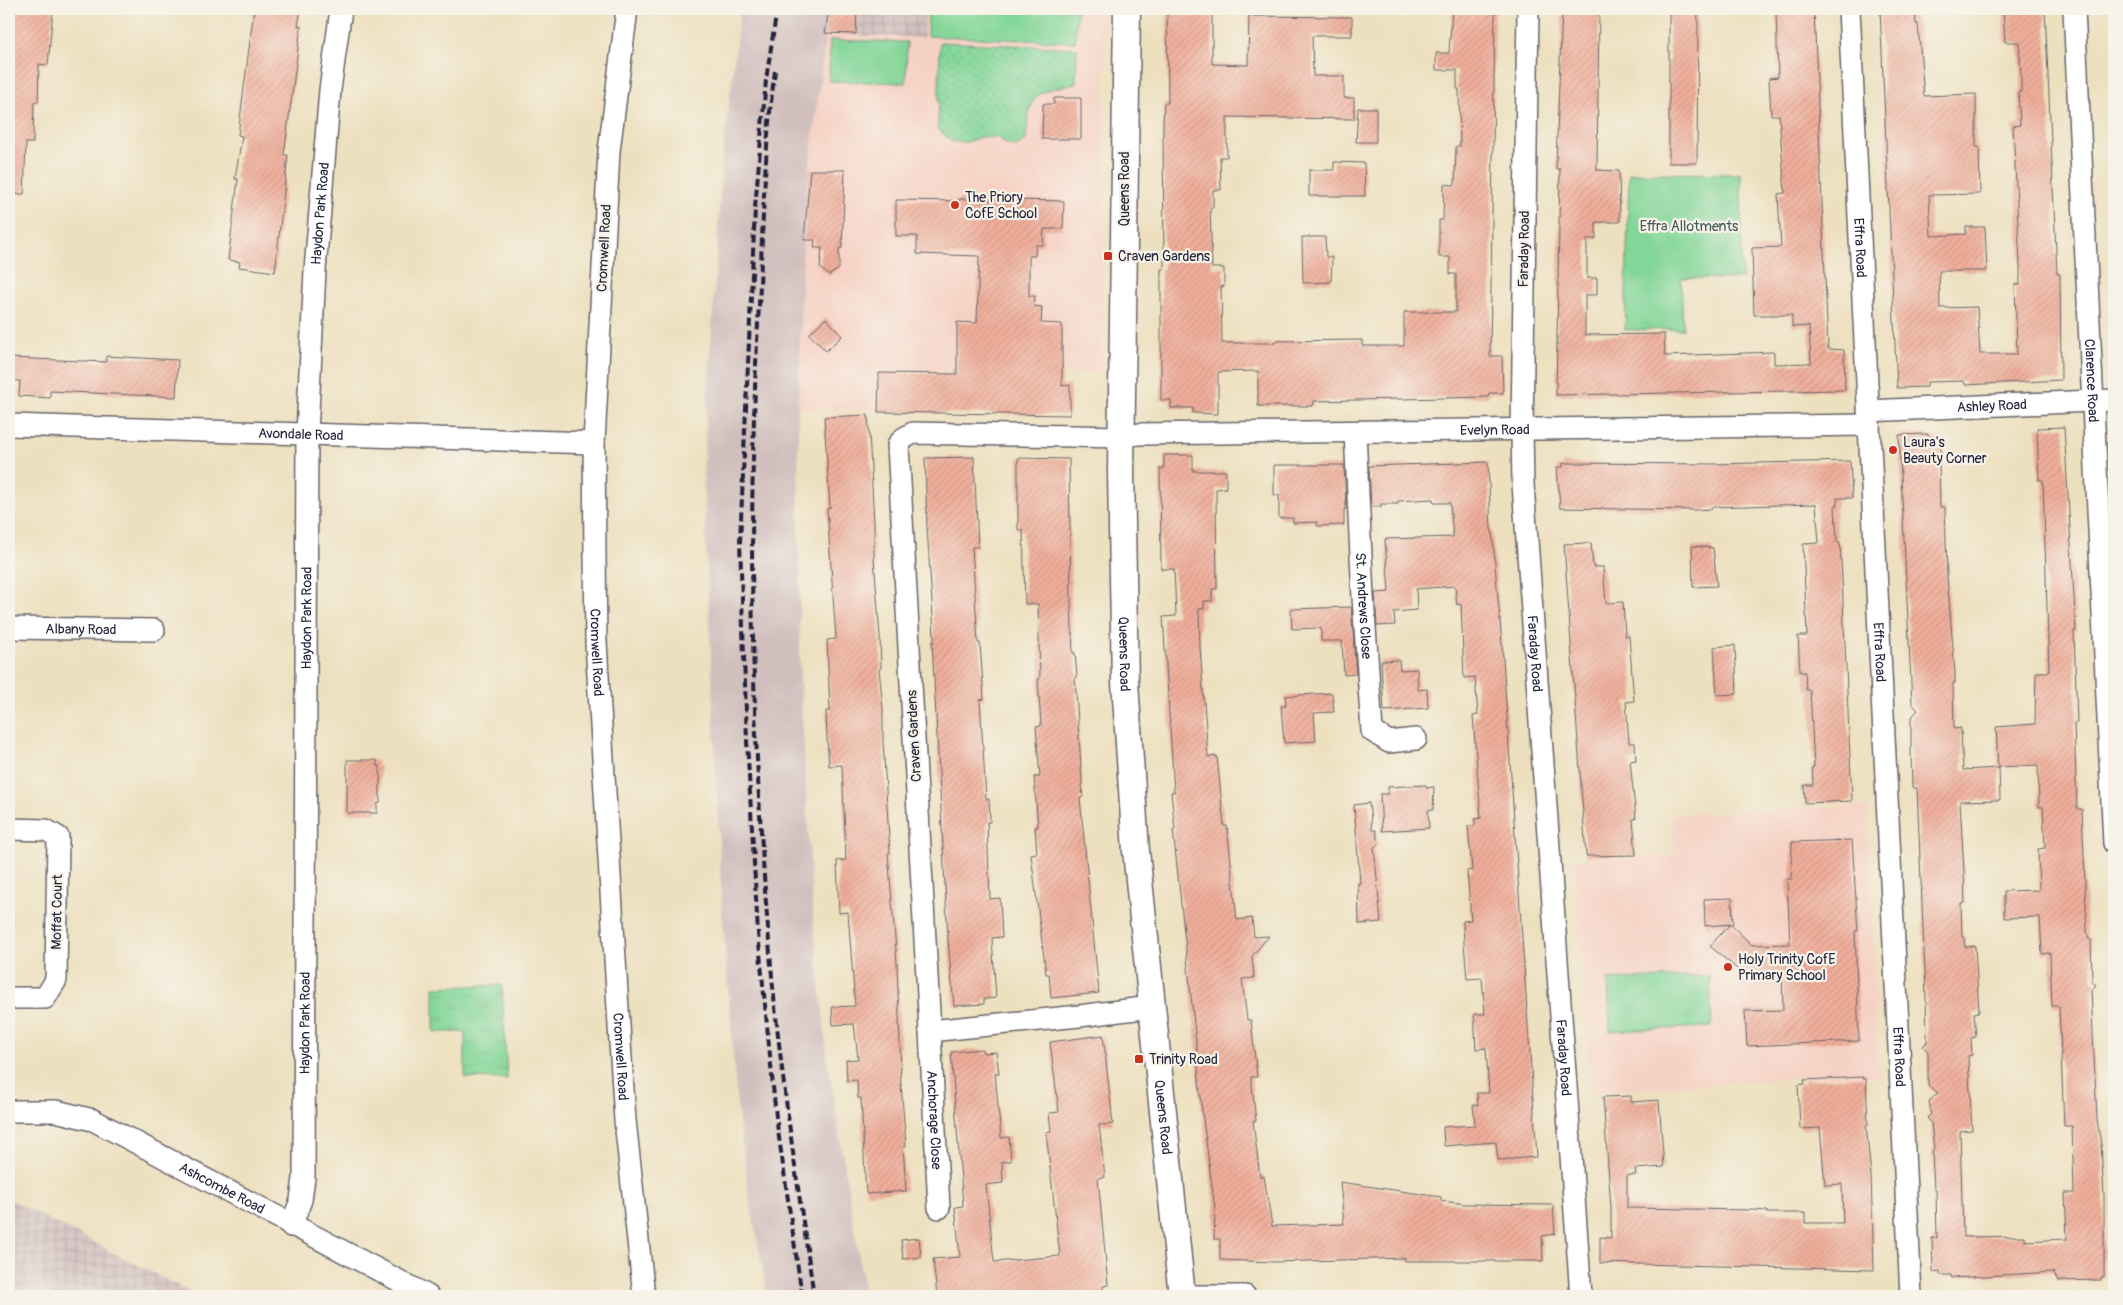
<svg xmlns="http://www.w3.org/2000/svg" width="2123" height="1305" viewBox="0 0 2123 1305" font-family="Pangolin,sans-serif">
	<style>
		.built { fill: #f6d2c4 }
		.industrial { fill: url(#industrial-grid) }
		.railway { fill: #d1bfbe }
		.grass { fill: url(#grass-dots); stroke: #527c6a }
		.park { fill: url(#park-tufts); stroke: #527c6a }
		.garden { fill: #82d698; stroke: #527c6a }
		.building { fill: url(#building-hatch) }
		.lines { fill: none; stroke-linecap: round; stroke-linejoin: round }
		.minor-casing { stroke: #696469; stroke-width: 24 }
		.tertiary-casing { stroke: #696469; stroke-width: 29 }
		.minor { stroke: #fff; stroke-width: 21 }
		.tertiary { stroke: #fff; stroke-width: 26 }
		.rail { stroke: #22223b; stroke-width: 4; stroke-dasharray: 8 4; stroke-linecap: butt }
		.poi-dot { fill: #c8321e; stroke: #f7f3e8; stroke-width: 2 }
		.labels { text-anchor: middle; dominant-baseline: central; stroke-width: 4.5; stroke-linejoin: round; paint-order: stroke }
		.street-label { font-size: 14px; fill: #22223b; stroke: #f7f3e8 }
		.poi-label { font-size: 14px; fill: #22223b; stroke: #f7f3e8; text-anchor: start }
		.park-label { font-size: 14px; fill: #3f5857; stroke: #f7f3e8 }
	</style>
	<defs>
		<pattern id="industrial-grid" width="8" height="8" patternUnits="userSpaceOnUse" patternTransform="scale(1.25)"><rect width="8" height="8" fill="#d1bfbe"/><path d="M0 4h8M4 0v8" fill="none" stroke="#b3a4a4"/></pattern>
		<pattern id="grass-dots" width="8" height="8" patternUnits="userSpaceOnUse" patternTransform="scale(1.25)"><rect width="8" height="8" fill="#82d698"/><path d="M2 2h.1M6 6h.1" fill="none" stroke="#70b784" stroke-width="1.8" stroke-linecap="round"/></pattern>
		<pattern id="park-tufts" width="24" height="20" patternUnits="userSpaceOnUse" patternTransform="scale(1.25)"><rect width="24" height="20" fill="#82d698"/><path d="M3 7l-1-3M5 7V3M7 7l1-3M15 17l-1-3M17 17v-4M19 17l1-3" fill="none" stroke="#70b784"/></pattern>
		<pattern id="building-hatch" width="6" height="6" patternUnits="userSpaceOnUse" patternTransform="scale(1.25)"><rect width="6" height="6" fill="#f0af9b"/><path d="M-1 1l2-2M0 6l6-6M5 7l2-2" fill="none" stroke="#ce9686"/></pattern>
	</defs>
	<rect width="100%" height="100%" fill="#f7f3e8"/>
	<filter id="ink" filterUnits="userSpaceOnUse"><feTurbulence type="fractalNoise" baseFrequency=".02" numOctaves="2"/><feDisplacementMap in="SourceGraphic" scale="10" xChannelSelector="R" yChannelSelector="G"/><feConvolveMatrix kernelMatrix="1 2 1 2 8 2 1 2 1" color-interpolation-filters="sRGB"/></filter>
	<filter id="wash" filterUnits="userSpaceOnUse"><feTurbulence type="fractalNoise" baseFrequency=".0096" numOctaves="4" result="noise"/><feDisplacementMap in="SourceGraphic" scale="20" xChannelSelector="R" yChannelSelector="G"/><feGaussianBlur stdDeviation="1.12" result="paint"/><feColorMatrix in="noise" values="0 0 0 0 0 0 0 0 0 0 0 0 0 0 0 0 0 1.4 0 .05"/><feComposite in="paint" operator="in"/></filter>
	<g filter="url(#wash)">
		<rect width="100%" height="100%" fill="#ede0bf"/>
		<g class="built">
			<path d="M925 9H1106L1102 374 877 370 875 410 798 408 803 240 809 170 825 34 924 38Z"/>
			<path d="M1867 806 1879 1076 1791 1078 1591 1092 1574 859 1675 855 1671 815Z"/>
		</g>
		<g class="industrial">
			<path d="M829 9H925L924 38 825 34Z"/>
			<path d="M9 1199 198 1296H9Z"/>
		</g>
		<path class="railway" d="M740 9H829L809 170 803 240 798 408 800 678 813 917 828 1062 865 1296H768L750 1202 737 1106 722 910 703 473 722 164Z"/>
		<path class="grass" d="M940 42 1077 48 1076 83C1031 93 1030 93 1026 140L1017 147 1006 144 998 137H980L967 142H959L951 141 938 129Z"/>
		<path class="park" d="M502 985 507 1079 465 1078V1032H434V987Z"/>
		<g class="garden">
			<path d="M928 9H1077L1075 42 927 36Z"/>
			<path d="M830 40 907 42 906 83 829 81Z"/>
			<path d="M1629 173 1741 174 1742 279 1681 278 1683 329 1625 330Z"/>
			<path d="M1710 976 1712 1027 1610 1031 1608 980Z"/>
		</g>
		<g id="blocks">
			<g class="building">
				<path d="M9 9H53L48 65 39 64 38 102H34L33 143H26L24 194H9Z"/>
				<path d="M254 9H301L298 26H301L284 155H288L275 272 239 267 240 262 228 260 238 179H235L242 136 238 135Z"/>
				<path d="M829 9H857L856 34 825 33Z"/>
				<path d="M1167 9H1212V64L1248 65 1249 16 1352 17V36H1312L1313 76H1344V98H1354V119L1227 117V157H1220L1221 190H1213V208H1210L1212 268H1224V287L1221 286 1222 343H1275V341L1362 340V346H1404V312H1456V274H1450V257H1439V220H1443L1444 184 1455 185 1456 146H1460L1459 89H1457V70H1436V53H1449L1452 9H1495L1490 356H1502L1503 393H1489L1488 397 1314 401 1313 406H1258V371L1218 372V414L1193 413V408H1171V400H1161V269H1164L1163 125 1164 103H1168Z"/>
				<path d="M1562 9H1599L1597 170 1619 171 1620 222H1596V239H1587V278H1597V295H1585V335L1664 334 1665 356 1774 352V364L1811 363 1809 326 1792 327V315H1754L1752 248 1781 247 1778 194 1785 193 1779 115H1771L1769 78 1778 77 1776 9H1814L1828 349 1844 350 1845 390 1556 395 1560 169H1556L1557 135Z"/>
				<path d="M1669 9H1698L1697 163H1669Z"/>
				<path d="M1880 9H1915L1916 24H1918L1924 96 1976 94V147H1979L1980 194 1929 195 1931 236 1966 234V227H1985L1987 271H1939L1940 308 1977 307 1980 354H2017L2015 284 2020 285V264L2013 126 2020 125 2018 92H2021V75L2019 42H2005L2003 9H2045L2057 274H2060L2061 380 1965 385 1964 381 1927 382V387L1897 388Z"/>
				<path d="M1054 98H1081V139H1042L1043 104H1054Z"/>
				<path d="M1358 108H1376V142H1356Z"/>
				<path d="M1334 162 1364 163 1365 196H1309V170H1334Z"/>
				<path d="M810 170H845L842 248H839V269L829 275 820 268 822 248H814L815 240H804Z"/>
				<path d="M960 199 1064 201 1063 229H1044L1043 245H1036L1035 256H1029V296H1035L1034 306 1042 307 1041 323 1062 324V386L1070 385V415L878 412 879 373 957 374V322L977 323 979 256 917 254V236H896V200L959 201Z"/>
				<path d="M1302 237H1325L1326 257H1332L1331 282 1303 283Z"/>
				<path d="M826 318 842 336 826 351 809 334Z"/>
				<path d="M106 356 178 360 176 397 50 391V398L19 396 20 381 9 380V358L106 362Z"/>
				<path d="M868 415 874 522V558L880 637 881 668 879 669 883 709V742L890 853H888L897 963 901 1072H900L906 1146H903L906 1191 866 1194 861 1098H858L857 1080 847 1081 846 1060 858 1059 854 1024 833 1025 832 1007 855 1006 848 912 839 913 837 861 846 860 842 765 829 766 827 739 826 711H830L827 640 836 639 827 508H830L824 417Z"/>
				<path d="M2064 427 2076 631H2074L2077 723H2074L2077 809H2082L2087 931 2089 939H2091L2092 981 2096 985 2091 990 2097 1120 2101 1144 2104 1196V1277H2101V1280L2058 1281 2053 1272 1952 1278 1951 1275H1940V1271L1933 1272 1932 1238H1937L1936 1189H1934L1932 1151 1934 1149 1931 1123 1927 1118 1931 1114 1929 1101 1938 1093 1928 1086V1052L1923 1046 1927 1042 1926 997 1917 788H1912L1911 753V718L1918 710 1912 704 1899 435 1928 434V437H1941V458H1939L1940 507H1945L1947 575 1955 673V683H1953L1954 729 1961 728 1963 770 1999 768 2000 800 1960 801 1964 872 1965 903H1961L1962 937H1964L1965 947 1975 946 1979 1012 1974 1013 1976 1037 1971 1038 1972 1055 1968 1056 1972 1130 1960 1131 1963 1237 2025 1236V1241L2067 1239 2065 1193H2074L2072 1126H2064L2059 1006H2052L2050 953 2042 954 2040 917 2004 918V891L2039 890 2038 849 2045 848 2043 807H2039L2038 765 1998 767 1996 727 2035 724 2036 672H2049L2043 480H2039L2037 428Z"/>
				<path d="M1164 455H1193V471H1226V488L1216 489 1217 589H1212V601H1204V609H1199L1200 647 1208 757 1217 756 1224 826H1227L1237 920 1252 918 1254 937 1269 936 1252 956 1254 978 1242 979 1247 1020H1251L1257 1077H1251L1256 1121H1253L1260 1177 1264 1176 1272 1226 1344 1224 1340 1182 1441 1197V1201L1466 1204 1553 1205 1555 1234 1542 1236 1543 1261H1405V1258L1275 1262 1220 1260V1239H1214L1215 1209 1200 1096 1197 1051 1173 830H1175L1171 792H1174L1163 617 1176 616 1175 590 1174 569H1161L1160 469H1164Z"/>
				<path d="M974 457 978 547H972L978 643H980L984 699 980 700 986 799H989L990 822H987L989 876 990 899 1000 898 1002 937 992 938 996 998 984 999V1004L954 1006 948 940 932 642H934L933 618 927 527 925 458Z"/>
				<path d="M1018 458 1069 459 1071 603 1073 653H1075L1077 676 1075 677 1083 797 1080 798 1099 993 1051 998 1049 974H1046L1031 854 1037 853 1035 827H1038L1034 777H1040L1036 727 1041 726 1038 679H1040L1038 604H1025L1023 530H1018Z"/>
				<path d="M1850 461 1852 498H1837V506H1835L1837 542H1840L1842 578 1852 801 1805 803 1804 785H1813L1812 767H1814L1810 690H1806L1805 672H1800L1798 636H1807L1803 544 1819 543 1816 504 1711 507 1712 509 1695 510 1560 508 1557 467H1563V463L1711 464Z"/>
				<path d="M1488 462 1491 530H1492L1502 644 1537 1157 1498 1160 1496 1142 1444 1146 1443 1127 1475 1125 1473 1105H1478L1477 1093H1489L1486 1048 1476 1049 1475 1030 1474 1014H1485L1482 978 1467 979 1464 943 1463 921 1471 920 1467 871 1472 870 1468 826H1475V819L1481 818 1473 716 1478 715 1475 677 1464 678 1461 604 1457 605 1455 586 1416 589 1417 610 1394 612 1395 625 1377 626 1375 593 1389 592 1385 539 1453 537 1450 503H1434L1433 499 1398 501V504H1381V507H1371L1369 466Z"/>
				<path d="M1274 465H1344L1346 509H1344V525L1317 526V522L1293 523V518H1279V495H1274Z"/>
				<path d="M1591 543 1593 567H1603L1606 603 1623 602 1625 636H1629L1634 701 1626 702 1629 743H1635L1636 760 1630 761 1636 819H1633L1636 855 1586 856 1564 544Z"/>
				<path d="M1692 546 1713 548 1717 586 1693 587Z"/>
				<path d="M1351 607 1356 674 1344 675 1342 641H1321V628L1292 629 1291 609Z"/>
				<path d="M1735 645 1737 694 1717 695 1714 647Z"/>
				<path d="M1399 660 1400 670 1417 669 1418 690 1427 689 1428 708 1384 711 1381 661Z"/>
				<path d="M1332 693 1334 712 1314 713 1316 741 1284 743 1281 706H1286L1285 696Z"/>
				<path d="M347 760H377V766H380V803L377 804V813H347Z"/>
				<path d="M1426 785V788L1434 787 1433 810H1428L1429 828 1382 831 1380 794H1388V787Z"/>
				<path d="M1369 803 1372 830H1376L1378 846 1374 847 1381 922 1359 924 1358 883H1360L1354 805Z"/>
				<path d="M1852 840 1858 931H1855L1859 1041 1747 1046 1745 1011 1783 1010 1782 973 1743 974 1710 946 1730 924 1752 945 1790 944 1787 879H1791L1792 842Z"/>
				<path d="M1732 898 1733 924 1705 926 1704 899Z"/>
				<path d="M1103 1035 1113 1124 1099 1125 1105 1177 1098 1178 1108 1285 1103 1286 1104 1296H937L933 1259 960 1257 955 1207 963 1206 951 1052 982 1049 983 1053 996 1052 999 1073H995L1001 1138 1009 1137 1011 1161 1002 1162 1003 1183 986 1185 994 1262 1060 1256 1046 1132 1051 1131 1049 1113 1059 1112 1050 1042Z"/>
				<path d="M1863 1077V1079H1866L1868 1125H1866L1871 1175 1874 1270 1600 1263V1237L1611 1238V1208L1603 1097 1631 1096V1102L1659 1100 1664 1167 1635 1169 1636 1175H1627V1208L1753 1210 1767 1211V1213H1805V1223H1843L1842 1184 1825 1185 1820 1128 1800 1129 1798 1085 1805 1084 1804 1080Z"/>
				<path d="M919 1238 921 1257 903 1259 901 1240Z"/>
			</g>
		</g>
	</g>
	<g filter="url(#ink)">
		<use href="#blocks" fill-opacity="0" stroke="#696469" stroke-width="1"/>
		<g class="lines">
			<g class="minor-casing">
				<g id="minor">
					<path id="s1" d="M627 9 609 151 594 443 595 555 596 642 620 1042 625 1120 644 1296"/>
					<path id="s2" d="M1528 9 1522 430 1523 484 1581 1296"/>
					<path id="s3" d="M1849 9 1911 1296"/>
					<path id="s4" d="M2074 9 2114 843"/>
					<path id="s5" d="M1868 411 2114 400"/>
					<path id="s6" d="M9 425 594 443"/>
					<path id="s7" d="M1355 432 1363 597 1372 731 1389 742 1416 739"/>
					<path id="s8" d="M9 628 154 630"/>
					<path d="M9 829 46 830 58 837 56 980 45 998H9"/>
					<path id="s9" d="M1151 1007 1079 1016 930 1031 898 445 904 438 913 433 1121 437 1139 434 1869 425"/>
					<path id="s10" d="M930 1031 939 1208"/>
					<path id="s11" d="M9 1111H56L93 1120 428 1296"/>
					<path id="s12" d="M291 1226 301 1200 304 1178 307 433 315 270 330 90 341 9"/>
					<path d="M1182 1296H1245"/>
				</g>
			</g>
			<g class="tertiary-casing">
				<g id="tertiary">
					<path id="s13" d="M1127 9 1121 472 1125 682 1136 851 1182 1296"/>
				</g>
			</g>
			<use href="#minor" class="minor"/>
			<use href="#tertiary" class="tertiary"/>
			<g class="rail">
				<path d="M777 9 766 80 755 208 740 542 747 741 758 933 776 1117 802 1296"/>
				<path d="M775 71C764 147 763 228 759 305 747 511 751 722 768 928 777 1052 796 1174 814 1296"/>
			</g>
		</g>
	</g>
	<g class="poi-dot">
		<circle cx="955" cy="205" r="5"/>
		<rect x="1103" y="251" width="10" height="10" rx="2.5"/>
		<circle cx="1893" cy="450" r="5"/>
		<circle cx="1728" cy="967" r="5"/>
		<rect x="1134" y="1054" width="10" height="10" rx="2.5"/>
	</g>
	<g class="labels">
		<g class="street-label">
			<text transform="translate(1124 189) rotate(-90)">Queens Road</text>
			<text stroke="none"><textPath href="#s12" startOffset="1015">Haydon Park Road</textPath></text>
			<text transform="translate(604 248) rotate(-87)">Cromwell Road</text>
			<text stroke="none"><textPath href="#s3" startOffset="239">Effra Road</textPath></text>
			<text transform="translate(1524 249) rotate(-89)">Faraday Road</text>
			<text stroke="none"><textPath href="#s4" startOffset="372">Clarence Road</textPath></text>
			<text stroke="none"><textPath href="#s5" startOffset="124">Ashley Road</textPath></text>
			<text stroke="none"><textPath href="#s9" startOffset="1411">Evelyn Road</textPath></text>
			<text stroke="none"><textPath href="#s6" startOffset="292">Avondale Road</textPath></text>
			<text stroke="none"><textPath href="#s7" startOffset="174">St. Andrews Close</textPath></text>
			<text stroke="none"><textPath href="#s12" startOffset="610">Haydon Park Road</textPath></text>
			<text stroke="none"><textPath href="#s8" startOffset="72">Albany Road</textPath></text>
			<text stroke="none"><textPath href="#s1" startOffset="645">Cromwell Road</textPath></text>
			<text stroke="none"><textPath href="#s2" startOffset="645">Faraday Road</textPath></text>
			<text stroke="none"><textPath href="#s3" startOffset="644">Effra Road</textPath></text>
			<text stroke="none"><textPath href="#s13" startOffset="645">Queens Road</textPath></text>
			<text transform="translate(914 736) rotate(-93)">Craven Gardens</text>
			<text transform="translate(57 912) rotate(-89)">Moffat Court</text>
			<text stroke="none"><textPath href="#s12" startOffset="205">Haydon Park Road</textPath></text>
			<text stroke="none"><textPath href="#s1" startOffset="1050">Cromwell Road</textPath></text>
			<text stroke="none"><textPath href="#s2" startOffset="1050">Faraday Road</textPath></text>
			<text stroke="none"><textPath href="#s3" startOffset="1049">Effra Road</textPath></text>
			<text stroke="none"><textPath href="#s13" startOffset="1110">Queens Road</textPath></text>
			<text stroke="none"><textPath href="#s10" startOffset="89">Anchorage Close</textPath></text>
			<text stroke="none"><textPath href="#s11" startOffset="231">Ashcombe Road</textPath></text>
		</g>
		<g class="poi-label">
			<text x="965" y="197">The Priory<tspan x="965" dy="16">CofE School</tspan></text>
			<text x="1118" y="256">Craven Gardens</text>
			<text x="1903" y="442">Laura's<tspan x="1903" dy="16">Beauty Corner</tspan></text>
			<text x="1738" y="959">Holy Trinity CofE<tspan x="1738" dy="16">Primary School</tspan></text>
			<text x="1149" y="1059">Trinity Road</text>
		</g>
		<g class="park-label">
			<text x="1689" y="226">Effra Allotments</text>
		</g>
	</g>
	<rect width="2123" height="1305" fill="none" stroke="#f7f3e8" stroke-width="30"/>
</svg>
